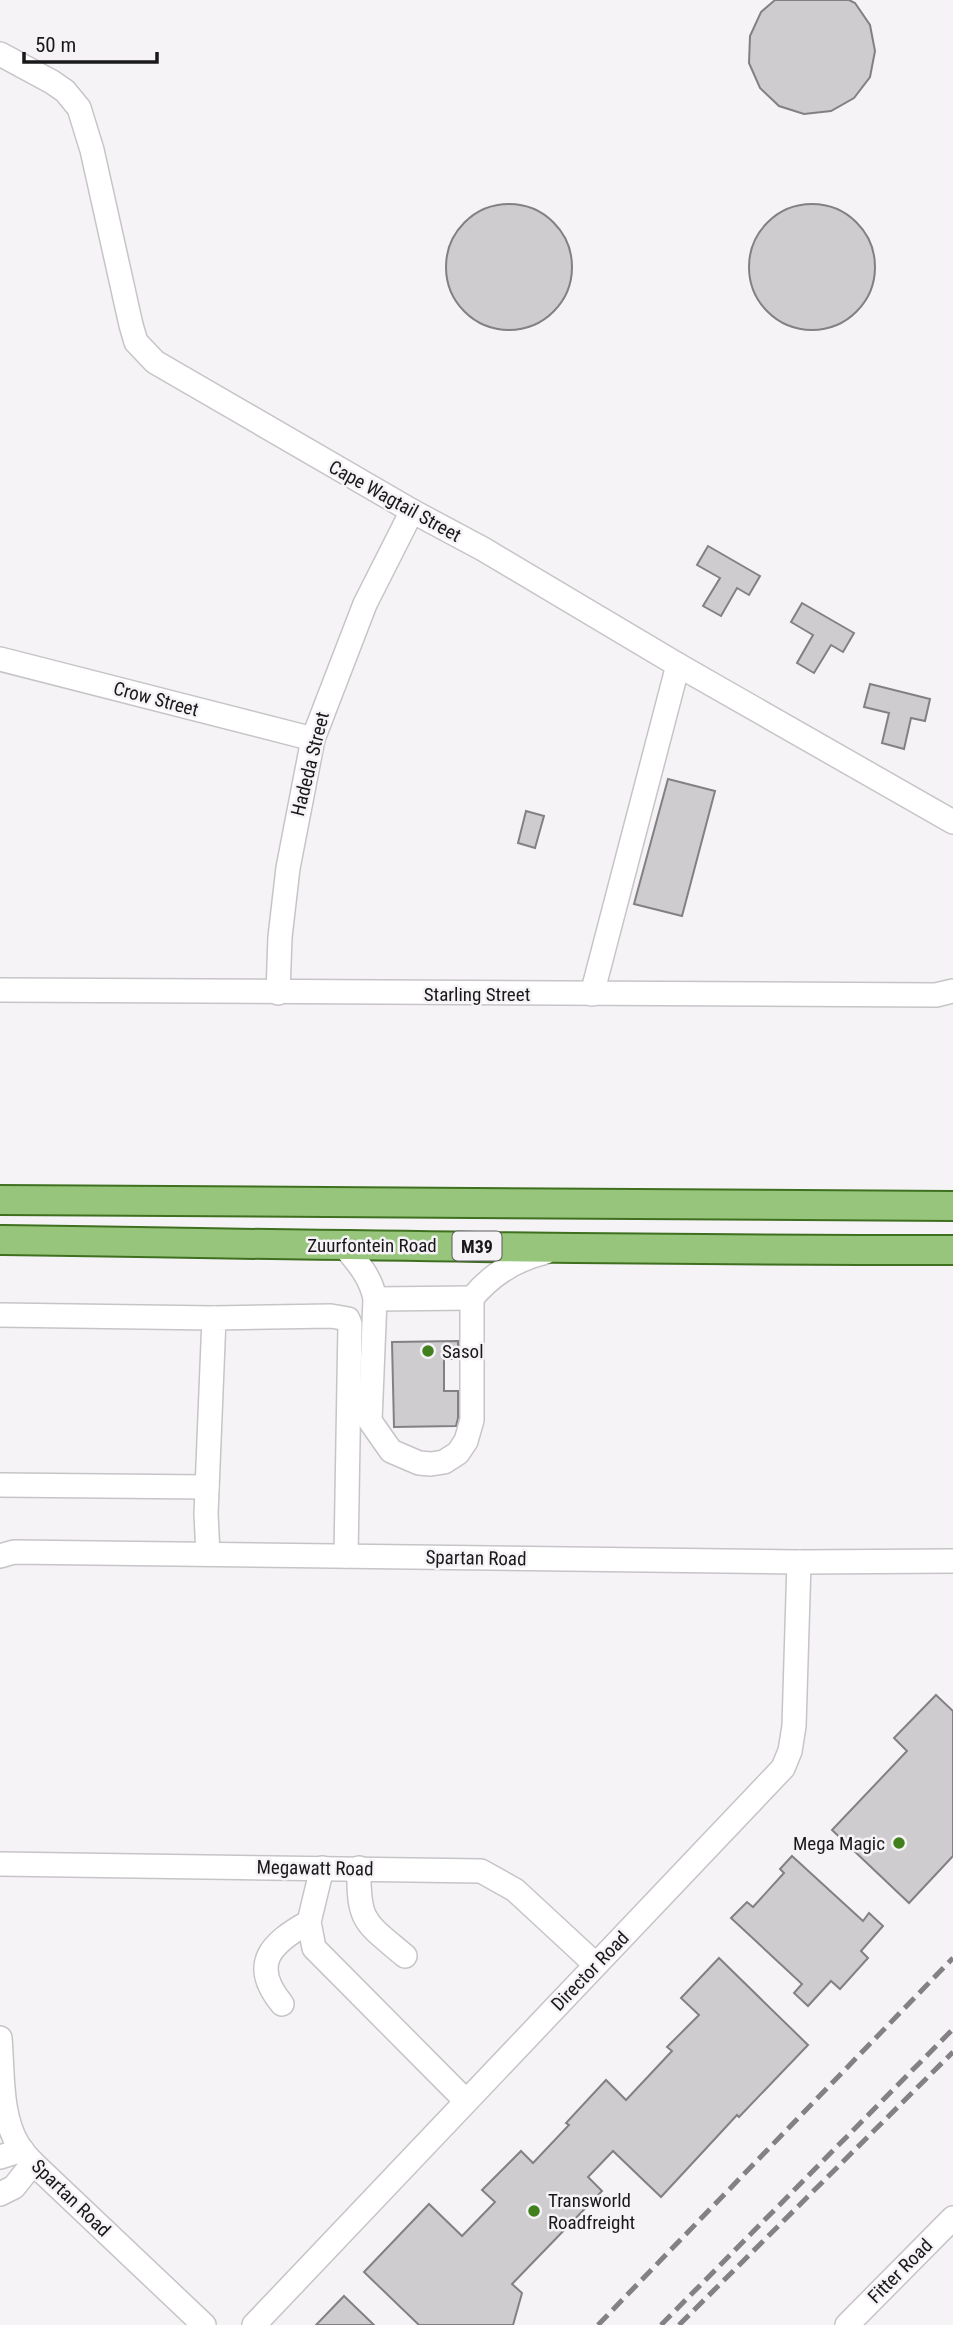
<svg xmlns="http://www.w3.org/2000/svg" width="953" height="2325" viewBox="0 0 953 2325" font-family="'Roboto Condensed',sans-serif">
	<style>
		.building { fill: #cfccd0; stroke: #838084; stroke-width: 2 }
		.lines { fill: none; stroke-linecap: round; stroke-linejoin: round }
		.minor-casing { stroke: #c7c4c8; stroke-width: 26 }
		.major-casing { stroke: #3e7020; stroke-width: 32 }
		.minor { stroke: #fff; stroke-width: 23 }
		.major { stroke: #97c57b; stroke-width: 28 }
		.rail { stroke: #838184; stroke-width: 5; stroke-dasharray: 14 7; stroke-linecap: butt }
		.poi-dot { fill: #42801e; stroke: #f6f3f7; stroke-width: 2.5 }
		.labels { text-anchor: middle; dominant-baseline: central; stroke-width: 5; stroke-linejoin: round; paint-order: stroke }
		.shield { fill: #f6f3f7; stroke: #5b5a5c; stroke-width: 2 }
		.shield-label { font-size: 18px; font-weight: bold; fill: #19181a }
		.street-label { font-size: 19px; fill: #19181a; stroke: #f6f3f7 }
		.poi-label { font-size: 19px; fill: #19181a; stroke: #f6f3f7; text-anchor: start }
	</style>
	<rect width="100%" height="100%" fill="#f6f3f7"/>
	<g class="building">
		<path d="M775 0H849L855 3 870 25 875 51 870 77 854 98 831 111 804 114 779 106 760 88 749 63 750 36 761 12Z"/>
		<circle cx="509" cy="267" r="63"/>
		<circle cx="812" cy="267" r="63"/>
		<path d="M708 546 760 576 749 595 737 588 721 616 703 606 720 578 697 565Z"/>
		<path d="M802 603 854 633 843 652 831 645 814 673 797 663 813 635 791 622Z"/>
		<path d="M870 684 930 699 925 721 911 718 904 749 882 743 889 713 864 707Z"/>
		<path d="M668 779 715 791 682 916 634 904Z"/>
		<path d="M526 811 544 816 535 848 518 843Z"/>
		<path d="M458 1341V1359H444V1391H458V1418L456 1426 394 1427 392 1342Z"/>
		<path d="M936 1695 953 1711V1856L909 1903 832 1830 907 1751 894 1738Z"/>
		<path d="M792 1856 863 1921 869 1913 883 1926 861 1951 868 1958 840 1989 831 1981 808 2006 794 1993 802 1984 731 1918 747 1902 753 1907 784 1873 780 1869Z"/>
		<path d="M719 1958 808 2045 739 2117 737 2115 661 2197 613 2151 588 2177 602 2191 512 2284 522 2293 513 2325H419L364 2272 429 2204 462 2236 495 2202 482 2190 521 2151 533 2163 569 2125 566 2123 606 2080 626 2100 672 2051 667 2047 699 2015 681 1998Z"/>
		<path d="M344 2296 374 2325H316Z"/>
	</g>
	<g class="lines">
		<g class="minor-casing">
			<g id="minor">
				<path d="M0 54 52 82 65 91 79 108 92 150 131 325 136 342 155 362 412 511 483 549 678 665 953 822"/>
				<path d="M0 659 313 739"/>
				<path d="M0 990 936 995 953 991"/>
				<path d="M278 993 280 937 288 868 313 739 365 604 412 511"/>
				<path d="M592 994 678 665"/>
				<path d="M344 1246C358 1263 371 1277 375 1299L370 1421 391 1451 419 1463 431 1464 444 1462 458 1453 466 1441 472 1420V1298C492 1274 516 1259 546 1252"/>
				<path d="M375 1299 472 1298"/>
				<path d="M0 1315 214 1318"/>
				<path d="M0 1485 207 1487"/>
				<path d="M208 1554 206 1514 214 1318 331 1316 348 1319 350 1324 346 1556"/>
				<path d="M0 1556 14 1552 799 1562 953 1561"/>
				<path d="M0 1864 481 1871 515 1890 595 1964"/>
				<path d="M322 1868 309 1922 314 1948 466 2101"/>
				<path d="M359 1868C358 1923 365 1922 405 1956"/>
				<path d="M282 2004C249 1964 271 1943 309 1922"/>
				<path d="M0 2038C3 2072 0 2117 19 2146 23 2152 28 2158 33 2163L204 2325"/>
				<path d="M0 2157 22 2150"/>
				<path d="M0 2194 14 2187 33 2163"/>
				<path d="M254 2325 783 1768 790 1751 794 1726 799 1562"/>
				<path d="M847 2325 953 2218"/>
			</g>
		</g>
		<g class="major-casing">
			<g id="major">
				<path d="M0 1200 953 1206"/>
				<path d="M0 1240C318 1245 635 1250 953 1250"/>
			</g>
		</g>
		<use href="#minor" class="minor"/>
		<use href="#major" class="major"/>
		<g class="rail">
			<path d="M598 2325 953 1958"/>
			<path d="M661 2325 953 2029"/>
			<path d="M679 2325 953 2052"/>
		</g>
	</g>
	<g class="poi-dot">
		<circle cx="428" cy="1351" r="7"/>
		<circle cx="899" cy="1843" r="7"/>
		<circle cx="534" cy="2211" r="7"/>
	</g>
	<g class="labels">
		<rect class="shield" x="452.5" y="1231.5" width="49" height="29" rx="5"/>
		<g class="shield-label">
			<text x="477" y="1246">M39</text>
		</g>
		<g class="street-label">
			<text transform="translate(395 501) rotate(29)">Cape Wagtail Street</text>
			<text transform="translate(156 699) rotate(15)">Crow Street</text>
			<text transform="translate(310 764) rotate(-76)">Hadeda Street</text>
			<text x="477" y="994">Starling Street</text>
			<text x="372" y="1245">Zuurfontein Road</text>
			<text transform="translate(476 1558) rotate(1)">Spartan Road</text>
			<text transform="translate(315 1868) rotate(1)">Megawatt Road</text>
			<text transform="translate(590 1971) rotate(-46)">Director Road</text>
			<text transform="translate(71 2198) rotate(44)">Spartan Road</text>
			<text transform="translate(900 2271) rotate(-45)">Fitter Road</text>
		</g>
		<g class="poi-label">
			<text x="442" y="1351">Sasol</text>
			<text x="885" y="1843" text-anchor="end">Mega Magic</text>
			<text x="548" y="2200">Transworld<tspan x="548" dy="22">Roadfreight</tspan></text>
		</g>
	</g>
	<path d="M24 52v10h133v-10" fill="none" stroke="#19181a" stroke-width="3.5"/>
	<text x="35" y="52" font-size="21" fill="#19181a" stroke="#f6f3f7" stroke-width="5" paint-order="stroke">50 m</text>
</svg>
